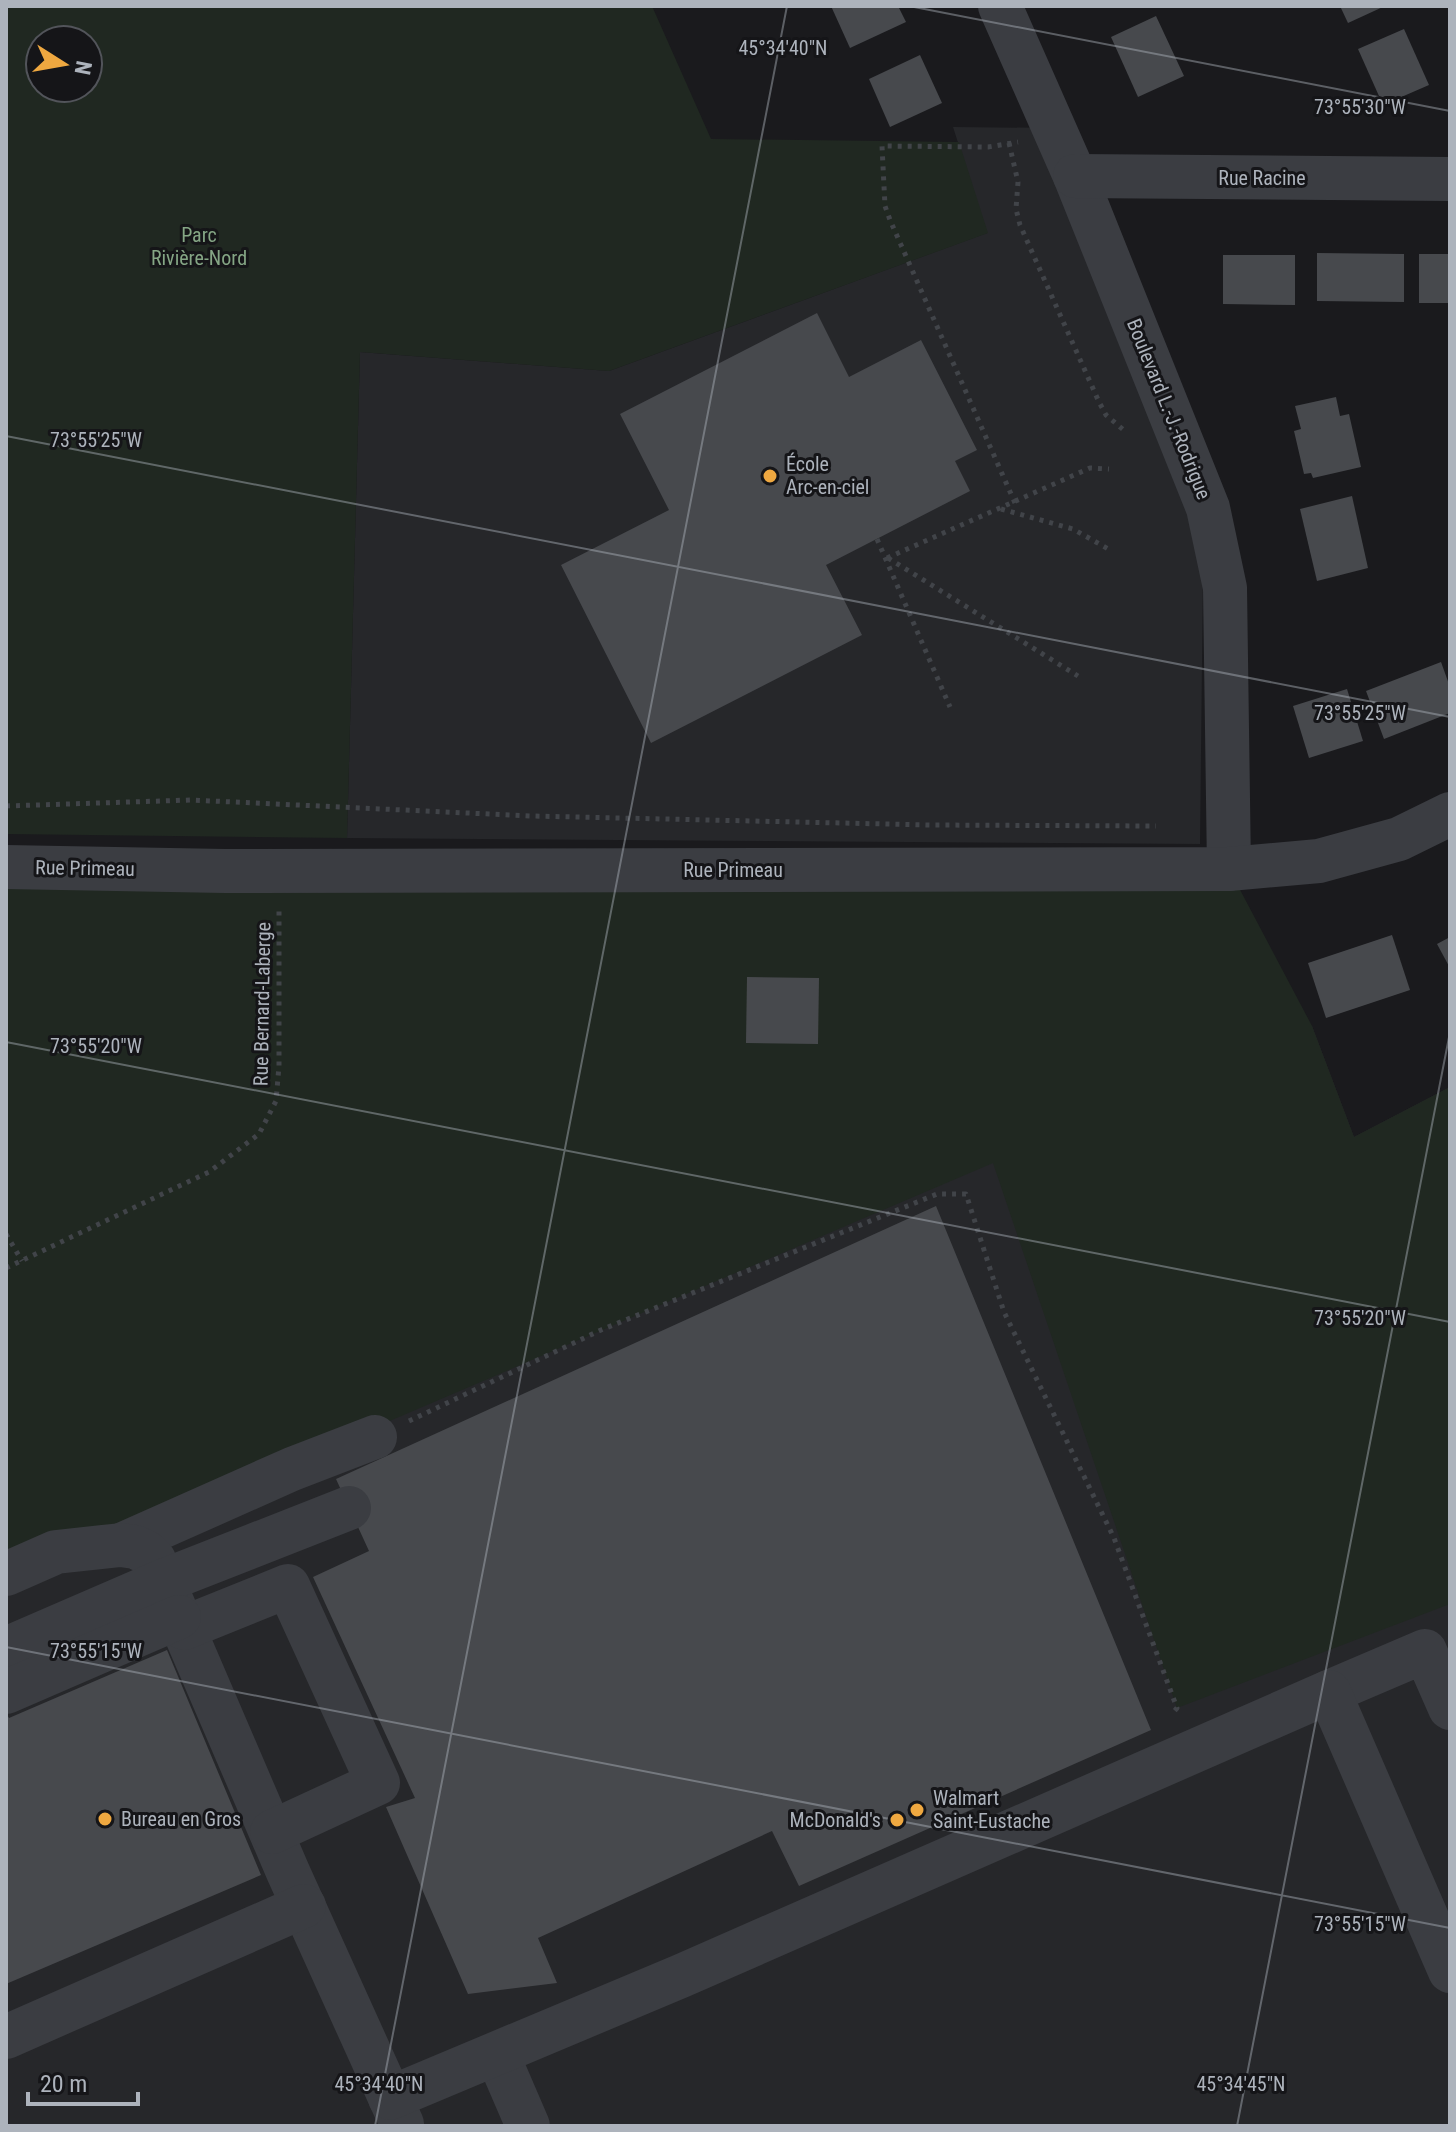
<svg xmlns="http://www.w3.org/2000/svg" width="1456" height="2132" viewBox="0 0 1456 2132" font-family="'Roboto Condensed',sans-serif">
	<style>
		.built { fill: #26272a }
		.green { fill: #202821; fill-rule: evenodd }
		.building { fill: #47494d }
		.lines { fill: none; stroke-linecap: round; stroke-linejoin: round }
		.path { stroke: #414449; stroke-width: 5; stroke-dasharray: 4 6; stroke-linecap: butt }
		.minor { stroke: #3b3d42; stroke-width: 44 }
		.ticks { fill: none; stroke: #adb3bc; stroke-width: 2; stroke-opacity: 0.45 }
		.poi-dot { fill: #efa840; stroke: #151518; stroke-width: 3 }
		.labels { text-anchor: middle; dominant-baseline: central; stroke-width: 6; stroke-linejoin: round; paint-order: stroke }
		.street-label { font-size: 20px; fill: #adb3bc; stroke: #151518 }
		.park-label { font-size: 20px; fill: #85a685; stroke: #151518 }
		.poi-label { font-size: 20px; fill: #adb3bc; stroke: #151518; text-anchor: start }
		.ticks-label { font-size: 20px; text-anchor: middle; fill: #adb3bc; stroke: #151518; stroke-width: 6; stroke-linejoin: round; paint-order: stroke }
	</style>
	<rect width="100%" height="100%" fill="#1a1a1d"/>
	<g class="built">
		<path d="M953 127 1057 128 1170 438 1203 573 1200 844 347 838 360 352 609 371 987 233Z"/>
		<path d="M1312 1026 1354 1137 1450 1087V2126H6V1564Z"/>
	</g>
	<g class="green">
		<path d="M6 6H652L711 139 959 142 988 233 609 371 360 352 347 838 6 834ZM88 40V88H40V40Z"/>
		<path d="M6 854 1229 869 1312 1026 1354 1137 1450 1087V1604L1177 1708 993 1163 6 1585Z"/>
	</g>
	<g class="building">
		<path d="M831 6H898L906 22 850 48Z"/>
		<path d="M1340 6H1385L1348 23Z"/>
		<path d="M1156 16 1184 76 1138 97 1111 37Z"/>
		<path d="M1404 29 1429 85 1383 105 1358 49Z"/>
		<path d="M920 55 942 103 890 127 869 79Z"/>
		<path d="M1317 253 1404 254V302L1317 301Z"/>
		<rect x="1419" y="254" width="31" height="49"/>
		<path d="M1223 255H1295V305L1223 304Z"/>
		<path d="M817 313 849 377 921 340 977 450 955 461 970 491 826 565 862 635 651 743 561 565 669 510 620 414Z"/>
		<path d="M1336 397 1340 416 1349 414 1361 467 1313 478 1311 473 1304 474 1294 431 1301 429 1295 406Z"/>
		<path d="M1352 496 1368 568 1317 581 1300 509Z"/>
		<path d="M1441 662 1450 687V713L1384 739 1366 691Z"/>
		<path d="M1347 689 1363 741 1309 758 1293 706Z"/>
		<path d="M1392 935 1410 990 1326 1018 1308 963Z"/>
		<path d="M1450 937V968L1437 944Z"/>
		<path d="M747 977 819 978 818 1044 746 1043Z"/>
		<path d="M936 1206 1151 1730 799 1886 772 1831 538 1938 557 1983 468 1994 386 1807 415 1798 313 1577 369 1551 336 1479Z"/>
		<path d="M167 1650 261 1875 6 1984V1713L9 1718Z"/>
	</g>
	<g class="lines">
		<g class="path">
			<path d="M1009 143 1018 182 1016 209 1020 225 1099 402 1106 415 1126 432"/>
			<path d="M1015 503 890 220 885 206 882 146 988 147 1018 142"/>
			<path d="M1001 509 1073 529 1110 550"/>
			<path d="M877 539 950 707"/>
			<path d="M887 558 1090 468 1109 469"/>
			<path d="M888 558 1078 676"/>
			<path d="M6 806 191 800 531 816 930 825 1156 826"/>
			<path d="M6 1234 22 1261"/>
			<path d="M6 1268 209 1172 259 1134 276 1101 279 1066V911"/>
			<path d="M409 1421 601 1330 937 1194H966L1004 1312 1114 1538 1177 1708 1171 1715"/>
		</g>
		<g class="minor">
			<path d="M1000 6 1075 176 1208 508 1225 588 1229 869"/>
			<path d="M1075 176 1450 179"/>
			<path d="M6 867 225 871 1229 869 1319 861 1399 839 1450 814"/>
			<path d="M121 1545 292 1469 375 1437"/>
			<path d="M6 1574 56 1552 121 1545 135 1547 146 1552 154 1560 288 1872 402 2124"/>
			<path d="M184 1628 288 1586 378 1783 272 1832"/>
			<path d="M6 1649 163 1581 349 1508"/>
			<path d="M6 1692 179 1617"/>
			<path d="M1329 1692 1425 1651 1450 1708"/>
			<path d="M6 2037 304 1906"/>
			<path d="M497 2054 528 2126"/>
			<path d="M390 2098 681 1976 1329 1692 1450 1971"/>
		</g>
	</g>
	<path class="ticks" d="M909 6 1450 111M6 436 1450 717M6 1042 1450 1322M6 1647 1450 1928M375 2126 787 6M1237 2126 1450 1032"/>
	<g class="poi-dot">
		<circle cx="770" cy="476" r="8"/>
		<circle cx="917" cy="1810" r="8"/>
		<circle cx="105" cy="1819" r="8"/>
		<circle cx="897" cy="1820" r="8"/>
	</g>
	<g class="labels">
		<g class="street-label">
			<text x="1262" y="178">Rue Racine</text>
			<text transform="translate(1169 409) rotate(68)">Boulevard L.-J.-Rodrigue</text>
			<text transform="translate(85 868) rotate(1)">Rue Primeau</text>
			<text x="733" y="870">Rue Primeau</text>
			<text transform="translate(262 1004) rotate(-89)">Rue Bernard-Laberge</text>
		</g>
		<g class="park-label">
			<text x="199" y="235">Parc<tspan x="199" dy="23">Rivière-Nord</tspan></text>
		</g>
		<g class="poi-label">
			<text x="786" y="464">École<tspan x="786" dy="23">Arc-en-ciel</tspan></text>
			<text x="933" y="1798">Walmart<tspan x="933" dy="23">Saint-Eustache</tspan></text>
			<text x="121" y="1819">Bureau en Gros</text>
			<text x="881" y="1820" text-anchor="end">McDonald's</text>
		</g>
	</g>
	<g class="ticks-label">
		<text x="783" y="55">45°34'40"N</text>
		<text x="1360" y="114">73°55'30"W</text>
		<text x="96" y="447">73°55'25"W</text>
		<text x="1360" y="720">73°55'25"W</text>
		<text x="96" y="1053">73°55'20"W</text>
		<text x="1360" y="1325">73°55'20"W</text>
		<text x="96" y="1658">73°55'15"W</text>
		<text x="1360" y="1931">73°55'15"W</text>
		<text x="379" y="2091">45°34'40"N</text>
		<text x="1241" y="2091">45°34'45"N</text>
	</g>
	<rect width="1456" height="2132" fill="none" stroke="#adb3bc" stroke-width="16"/>
	<g transform="translate(64 64) rotate(101)"><circle r="38" fill="#151518" stroke="#52545a" stroke-width="2"/>
	<path d="M0-6L14 30L0 20L-14 30Z" fill="#efa840"/>
	<text y="-12" font-size="22" font-weight="bold" text-anchor="middle" fill="#adb3bc">N</text>
	</g>
	<path d="M28 2092v12h110v-12" fill="none" stroke="#adb3bc" stroke-width="4"/>
	<text x="40" y="2092" font-size="24" fill="#adb3bc" stroke="#151518" stroke-width="6" paint-order="stroke">20 m</text>
</svg>
